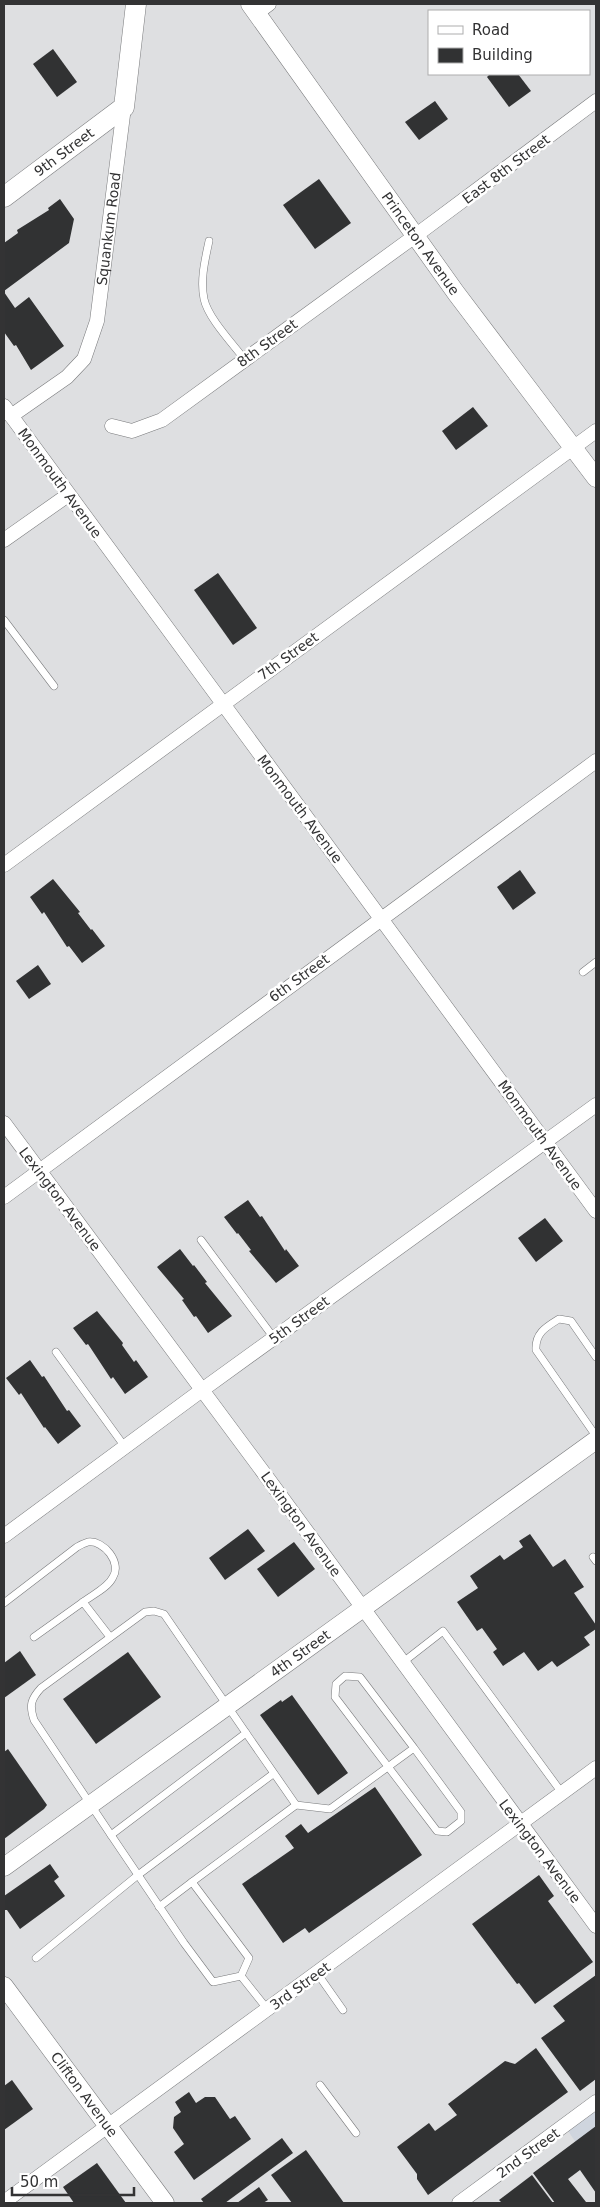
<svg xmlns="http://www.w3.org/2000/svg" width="600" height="2207" viewBox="0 0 600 2207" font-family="'DejaVu Sans',sans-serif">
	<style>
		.built { fill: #cfd5de }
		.building { fill: #313233 }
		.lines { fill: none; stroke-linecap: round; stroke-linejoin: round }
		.service-casing { stroke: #797a7c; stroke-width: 8 }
		.minor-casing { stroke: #797a7c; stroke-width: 15 }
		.tertiary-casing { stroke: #797a7c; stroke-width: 19 }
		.secondary-casing { stroke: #797a7c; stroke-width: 21 }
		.service { stroke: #fff; stroke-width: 7 }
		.minor { stroke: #fff; stroke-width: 14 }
		.tertiary { stroke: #fff; stroke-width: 18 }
		.secondary { stroke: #fff; stroke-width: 20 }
		.labels { text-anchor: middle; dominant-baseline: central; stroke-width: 5; stroke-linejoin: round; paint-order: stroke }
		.street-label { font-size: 14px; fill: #333334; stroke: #fff }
	</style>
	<rect width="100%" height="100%" fill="#dedfe1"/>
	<path class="built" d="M596 2097V2172L562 2122Z"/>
	<g class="building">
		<path d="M53 49 77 82 57 97 33 64Z"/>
		<path d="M490 74H518L531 91 509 107 487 77Z"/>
		<path d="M435 101 448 119 419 140 405 122Z"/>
		<path d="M319 179 351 223 315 249 283 205Z"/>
		<path d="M60 199 74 219 69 243 4 291V243L18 233 17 230 49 210 48 208Z"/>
		<path d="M4 292 15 308 29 297 64 346 31 370 16 345 14 346 4 332Z"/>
		<path d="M473 407 488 426 456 450 442 431Z"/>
		<path d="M218 573 257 628 233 645 194 590Z"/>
		<path d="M520 870 536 893 513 910 497 887Z"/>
		<path d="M53 879 80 912 78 913 91 930 92 929 105 946 82 963 69 946 67 947 44 912 42 914 30 897Z"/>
		<path d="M38 965 51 984 29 999 16 981Z"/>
		<path d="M248 1200 260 1217 262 1216 285 1251 286 1249 299 1266 276 1283 249 1251 251 1250 238 1233 237 1234 224 1217Z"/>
		<path d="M545 1218 563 1241 536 1262 518 1238Z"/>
		<path d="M180 1249 193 1266 194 1265 207 1282 205 1283 232 1316 208 1333 196 1316 194 1317 182 1300 184 1299 157 1267Z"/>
		<path d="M97 1311 123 1343 122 1345 134 1362 136 1360 148 1377 125 1394 113 1377 111 1379 88 1344 86 1345 73 1328Z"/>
		<path d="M30 1360 42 1377 44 1376 67 1411 69 1410 81 1426 58 1444 45 1427 44 1428 21 1393 19 1395 6 1378Z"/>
		<path d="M248 1529 265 1551 225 1580 209 1558Z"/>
		<path d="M530 1534 553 1567 565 1559 584 1587 574 1593 596 1625V1629L584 1637 590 1645 557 1667 552 1661 538 1671 524 1652 503 1666 493 1652 497 1649 482 1628 477 1631 457 1602 478 1588 470 1576 500 1555 504 1560 523 1547 519 1541Z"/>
		<path d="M294 1542 315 1569 278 1597 257 1569Z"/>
		<path d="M20 1651 36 1675 4 1698V1663Z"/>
		<path d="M128 1652 161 1697 96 1744 63 1699Z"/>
		<path d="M292 1695 348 1773 318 1795 260 1715 281 1700 282 1702Z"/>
		<path d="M8 1749 47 1805 44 1809 4 1839V1752Z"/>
		<path d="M375 1787 422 1855 309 1933 305 1928 283 1943 242 1884 294 1848 285 1836 301 1824 308 1833Z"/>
		<path d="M50 1864 59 1877 54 1881 65 1896 20 1929 7 1910H4V1896Z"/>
		<path d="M539 1875 554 1896 548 1901 593 1962 535 2004 519 1983 517 1984 472 1924Z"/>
		<path d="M596 1975V2079L580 2091 541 2038 565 2021 553 2006Z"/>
		<path d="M536 2048 568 2092 428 2195 417 2179V2174L397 2147 429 2123 435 2131 457 2115 448 2104 505 2061 515 2064Z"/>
		<path d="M12 2080 33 2109 4 2130V2086Z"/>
		<path d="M189 2092 196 2103 205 2097H215L230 2119 235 2116 251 2139 194 2180 174 2152 184 2144 173 2128 174 2117 181 2112 175 2102Z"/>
		<path d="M596 2126V2193L580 2170 568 2179 586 2202 555 2203 533 2173Z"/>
		<path d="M282 2138 293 2153 225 2203H204L201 2199Z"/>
		<path d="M306 2150 344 2203H292L271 2175Z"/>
		<path d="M97 2163 126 2203H74L63 2187Z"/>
		<path d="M532 2175 553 2203H502L499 2200Z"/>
		<path d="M259 2187 268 2200 263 2203H237Z"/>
	</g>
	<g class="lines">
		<g class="service-casing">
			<g id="service">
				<path d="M209 241C205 260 200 280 204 299 208 318 233 344 245 360"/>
				<path d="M4 620 54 686"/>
				<path d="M583 972 596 962"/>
				<path d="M201 1240 274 1338"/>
				<path d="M56 1352 125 1447"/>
				<path d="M596 1357 571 1321 559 1319C546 1327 535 1333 536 1350L596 1436"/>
				<path d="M593 1557 596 1561"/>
				<path d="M4 1603 77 1547C80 1545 85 1543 88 1542 104 1540 122 1563 113 1577 108 1588 92 1595 83 1602"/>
				<path d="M154 1611 164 1614 246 1733 111 1835 34 1720C29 1705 31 1699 41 1688L145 1612Z"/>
				<path d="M34 1637 83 1602 110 1637"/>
				<path d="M402 1663 443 1631 562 1793"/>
				<path d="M246 1733 296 1805"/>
				<path d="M111 1835 184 1943 213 1982 241 1976"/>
				<path d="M159 1907 192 1882"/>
				<path d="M36 1958 138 1875 273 1774"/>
				<path d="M317 1973 343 2010"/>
				<path d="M241 1976 249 1958 192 1882 296 1805 330 1809 414 1748 360 1677 345 1676 336 1684 335 1697 437 1831 447 1832 461 1821V1812L414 1748"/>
				<path d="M241 1976 268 2010"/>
				<path d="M320 2085 356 2133"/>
			</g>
		</g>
		<g class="minor-casing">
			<g id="minor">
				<path d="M257 13 269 4"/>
				<path d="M4 406 596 1211"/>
				<path id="s1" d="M11 416 67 377 84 359 97 321 124 107"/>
				<path d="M112 426 132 431 162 420 415 236 596 101"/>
				<path d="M4 540 68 495"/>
				<path d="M4 865 596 431"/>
				<path d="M4 1123 269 1480 596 1926"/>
				<path d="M4 1197 596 761"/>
				<path d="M4 1536 202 1390 596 1105"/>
				<path d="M4 2202 596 1768"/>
				<path d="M459 2203 596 2102"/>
			</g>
		</g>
		<g class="tertiary-casing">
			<g id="tertiary">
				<path id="s2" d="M250 4 456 293 596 478"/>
				<path id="s3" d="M4 1867 596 1440"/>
				<path id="s4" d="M4 1986 165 2203"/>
			</g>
		</g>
		<g class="secondary-casing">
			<g id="secondary">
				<path id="s5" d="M4 197 124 107 136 4"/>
			</g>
		</g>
		<use href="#service" class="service"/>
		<use href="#minor" class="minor"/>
		<use href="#tertiary" class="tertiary"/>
		<use href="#secondary" class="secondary"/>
	</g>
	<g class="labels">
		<g class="street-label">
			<text stroke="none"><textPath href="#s5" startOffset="75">9th Street</textPath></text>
			<text transform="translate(506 169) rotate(-37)">East 8th Street</text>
			<text stroke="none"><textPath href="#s1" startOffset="226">Squankum Road</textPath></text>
			<text stroke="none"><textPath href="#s2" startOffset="294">Princeton Avenue</textPath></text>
			<text transform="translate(267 343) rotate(-36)">8th Street</text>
			<text transform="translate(60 483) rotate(54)">Monmouth Avenue</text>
			<text transform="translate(288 656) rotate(-36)">7th Street</text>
			<text transform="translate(300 809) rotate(53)">Monmouth Avenue</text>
			<text transform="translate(299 978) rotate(-36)">6th Street</text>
			<text transform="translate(540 1135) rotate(54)">Monmouth Avenue</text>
			<text transform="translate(60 1199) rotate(53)">Lexington Avenue</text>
			<text transform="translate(299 1320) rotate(-36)">5th Street</text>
			<text transform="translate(301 1524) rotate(54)">Lexington Avenue</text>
			<text stroke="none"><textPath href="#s3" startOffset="365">4th Street</textPath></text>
			<text transform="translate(540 1851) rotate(53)">Lexington Avenue</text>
			<text transform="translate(300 1986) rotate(-36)">3rd Street</text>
			<text stroke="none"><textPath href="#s4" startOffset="135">Clifton Avenue</textPath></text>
			<text transform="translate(528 2153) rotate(-36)">2nd Street</text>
		</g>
	</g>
	<rect width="600" height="2207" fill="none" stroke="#333334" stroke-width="10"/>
	<rect x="428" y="10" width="162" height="65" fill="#ffffff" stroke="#adadae"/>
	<rect x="438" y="26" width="25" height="8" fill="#ffffff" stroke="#adadae"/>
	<text x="472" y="35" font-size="15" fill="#333334">Road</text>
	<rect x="438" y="48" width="25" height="15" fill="#313233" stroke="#adadae"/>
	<text x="472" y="60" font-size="15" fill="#333334">Building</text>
	<path d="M12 2187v8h122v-8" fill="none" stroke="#333334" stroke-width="2.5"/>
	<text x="20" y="2187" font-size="15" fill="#333334" stroke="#ffffff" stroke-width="4" paint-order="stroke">50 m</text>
</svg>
